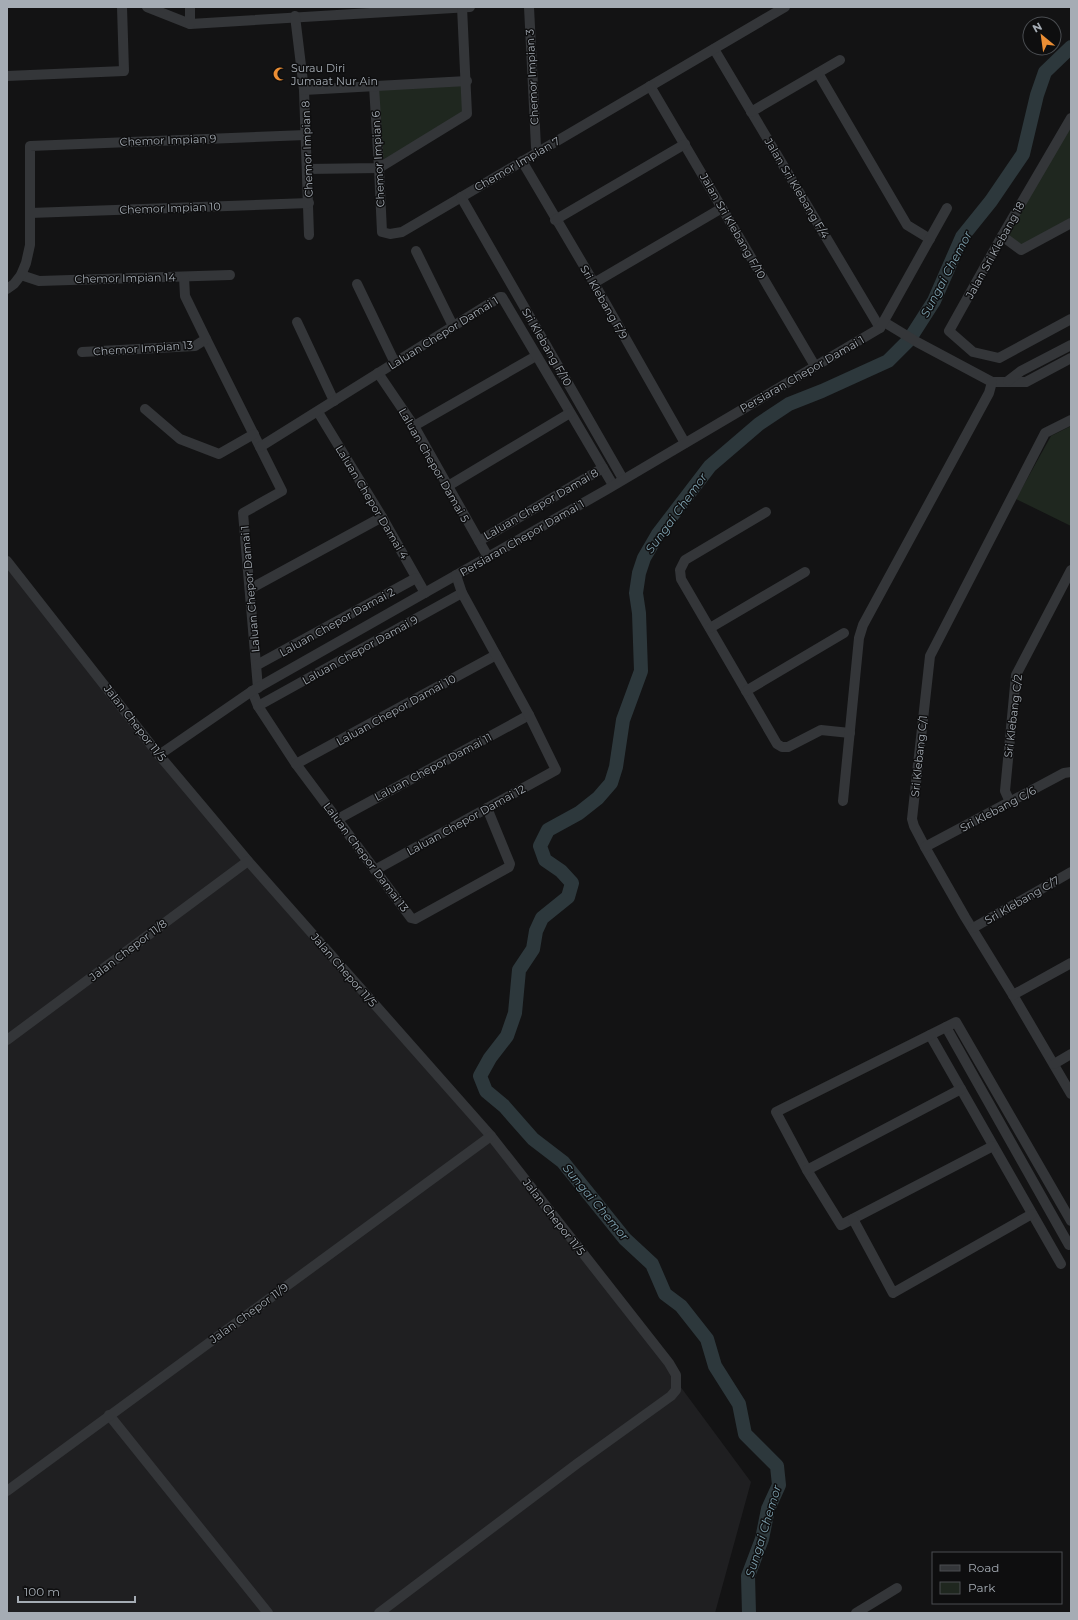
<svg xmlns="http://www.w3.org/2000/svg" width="1078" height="1620" viewBox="0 0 1078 1620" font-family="Montserrat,sans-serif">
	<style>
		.built { fill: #1f1f21 }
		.green { fill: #1f271f }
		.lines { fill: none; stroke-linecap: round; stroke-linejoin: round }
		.river { stroke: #2d383c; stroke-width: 14 }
		.minor { stroke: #343639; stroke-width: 10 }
		.labels { text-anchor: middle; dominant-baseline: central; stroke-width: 3; stroke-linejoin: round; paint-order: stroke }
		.poi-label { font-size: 11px; fill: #a5acb4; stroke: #0e0e0f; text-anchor: start }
		.street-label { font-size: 11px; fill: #a5acb4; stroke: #0e0e0f }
		.water-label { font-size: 12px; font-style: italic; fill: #7da0ae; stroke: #0e0e0f }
	</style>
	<rect width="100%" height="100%" fill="#131314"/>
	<path class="built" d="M7 561 159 755 491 1136 669 1363 677 1382 751 1482 715 1613H7Z"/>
	<g class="green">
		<path d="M467 81V114L379 168 374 86Z"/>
		<path d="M1071 118V223L1021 250 1002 236Z"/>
		<path d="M1071 426V526L1016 499 1051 436Z"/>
	</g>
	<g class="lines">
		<path class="river" d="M749 1613 748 1576 762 1539 768 1509 779 1485 777 1466 745 1434 739 1404 715 1366 707 1339 681 1306 665 1294 652 1264 625 1239 563 1162 533 1139 504 1106 486 1091 480 1076 490 1058 507 1036 515 1013 519 970 533 949 536 931 542 918 568 897 572 883 561 871 545 860 540 846 548 830 579 813 598 798 611 783 616 767 623 720 641 671 639 613 636 593 639 573 644 558 658 534 710 466 759 424 789 404 822 391 888 361 909 340 934 301 962 237 991 201 1023 154 1037 95 1045 72 1071 47"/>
		<g class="minor">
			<path d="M147 7 190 24 470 7"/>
			<path d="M529 7 536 147"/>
			<path d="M295 16 304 90 309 235"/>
			<path d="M190 24V7"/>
			<path d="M714 49 880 328"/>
			<path d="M818 73 907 225 930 239"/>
			<path d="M7 76 124 71 122 7"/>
			<path d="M374 86 379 168 382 232 390 234 402 232 785 7"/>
			<path d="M650 86 815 366"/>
			<path d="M304 90 467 81"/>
			<path d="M751 112 840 60"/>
			<path d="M1071 118 1002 236 949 331 973 352 999 358 1071 319"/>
			<path d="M522 161 594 283 685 443"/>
			<path d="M307 169 379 168 467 114 462 7"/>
			<path d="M461 197 623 479"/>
			<path d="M30 213 309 203"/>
			<path d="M555 220 685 144"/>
			<path d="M1002 236 1021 250 1071 223"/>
			<path d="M416 251 453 326"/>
			<path d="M21 275 39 281 230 275"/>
			<path d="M594 283 722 208"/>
			<path d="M357 284 395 363"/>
			<path d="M7 289 14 284 21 275 26 263 30 245V146L306 135"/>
			<path d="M297 322 334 401"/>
			<path d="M884 322 917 342 992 382H1026L1071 358"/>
			<path d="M206 339 282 491 243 513 258 688"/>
			<path d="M82 352 195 346 206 339 185 296 184 277"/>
			<path d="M378 373 414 426 488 557"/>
			<path d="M1008 381 1021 371 1071 345"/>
			<path d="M145 409 180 439 219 454 254 434"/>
			<path d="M318 412 382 517 425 593"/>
			<path d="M1071 420 1045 433 930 656 912 819 914 826 925 847 965 917 1013 995 1071 1094"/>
			<path d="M414 426 536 356"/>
			<path d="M260 447 500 297H502L613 485"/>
			<path d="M448 486 570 413"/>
			<path d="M766 512 685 560 680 570 681 579 777 744 782 747H788L821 730 850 733"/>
			<path d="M479 541 603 468"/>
			<path d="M7 561 159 755 202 806 248 861 491 1136 669 1363 676 1375V1390L671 1396 578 1463 379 1613"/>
			<path d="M250 589 382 517"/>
			<path d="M710 628 805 572"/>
			<path d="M257 665 416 578"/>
			<path d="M252 691 258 706 296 764 411 918 415 919 509 867 510 864 487 808"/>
			<path d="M746 691 844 633"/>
			<path d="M258 706 462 593"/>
			<path d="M159 755 252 691 606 490 880 328 947 208"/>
			<path d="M296 764 496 655"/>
			<path d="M843 801 859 638 863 625 989 393 992 382"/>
			<path d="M1010 802 1005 791 1016 675 1071 570"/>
			<path d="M338 819 529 715"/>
			<path d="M925 847 1064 773 1071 772"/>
			<path d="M375 870 556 770 529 715 462 593 456 575"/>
			<path d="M973 928 1071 872"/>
			<path d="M1013 995 1071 963"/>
			<path d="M946 1027 1069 1245 1071 1243"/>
			<path d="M930 1035 1061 1264"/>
			<path d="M7 1040 248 861"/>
			<path d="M1054 1064 1071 1054"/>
			<path d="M993 1146 841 1225 807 1170 776 1112 956 1022 1071 1221"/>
			<path d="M807 1170 961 1089"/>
			<path d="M853 1219 893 1293 1032 1214"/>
			<path d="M109 1415 268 1613"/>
			<path d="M7 1491 491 1136"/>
			<path d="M856 1613 897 1588"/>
		</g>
	</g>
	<defs>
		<g id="mosque-bare" transform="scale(1.08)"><path d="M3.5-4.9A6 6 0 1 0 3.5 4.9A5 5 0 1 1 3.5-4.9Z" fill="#eb8e34" stroke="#0e0e0f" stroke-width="2.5" paint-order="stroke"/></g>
	</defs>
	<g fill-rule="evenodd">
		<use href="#mosque-bare" x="280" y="74"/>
	</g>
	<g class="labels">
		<g class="poi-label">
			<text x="291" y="68">Surau Diri<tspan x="291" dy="13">Jumaat Nur Ain</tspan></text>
		</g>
		<g class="street-label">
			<text transform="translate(532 77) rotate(-93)">Chemor Impian 3</text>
			<text transform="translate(168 140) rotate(-2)">Chemor Impian 9</text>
			<text transform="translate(307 149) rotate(-92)">Chemor Impian 8</text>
			<text transform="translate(378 159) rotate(-93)">Chemor Impian 6</text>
			<text transform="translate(517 164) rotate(-30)">Chemor Impian 7</text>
			<text transform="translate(797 188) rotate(59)">Jalan Sri Klebang F/4</text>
			<text transform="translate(170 208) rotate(-2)">Chemor Impian 10</text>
			<text transform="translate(733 226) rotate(60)">Jalan Sri Klebang F/10</text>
			<text transform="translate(995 250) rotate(-61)">Jalan Sri Klebang 18</text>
			<text transform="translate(125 278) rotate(-1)">Chemor Impian 14</text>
			<text transform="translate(604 302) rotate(60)">Sri Klebang F/9</text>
			<text transform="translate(443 333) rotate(-32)">Laluan Chepor Damai 1</text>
			<text transform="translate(547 347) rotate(60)">Sri Klebang F/10</text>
			<text transform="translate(143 348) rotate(-4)">Chemor Impian 13</text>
			<text transform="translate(802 374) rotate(-30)">Persiaran Chepor Damai 1</text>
			<text transform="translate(434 465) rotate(60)">Laluan Chepor Damai 5</text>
			<text transform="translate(372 502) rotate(59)">Laluan Chepor Damai 4</text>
			<text transform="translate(541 504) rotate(-30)">Laluan Chepor Damai 8</text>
			<text transform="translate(522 538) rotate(-30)">Persiaran Chepor Damai 1</text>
			<text transform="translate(250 589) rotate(-95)">Laluan Chepor Damai 1</text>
			<text transform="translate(337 622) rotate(-29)">Laluan Chepor Damai 2</text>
			<text transform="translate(360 650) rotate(-29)">Laluan Chepor Damai 9</text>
			<text transform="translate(396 710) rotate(-29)">Laluan Chepor Damai 10</text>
			<text transform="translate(1013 716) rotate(-83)">Sri Klebang C/2</text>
			<text transform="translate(135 723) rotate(52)">Jalan Chepor 11/5</text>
			<text transform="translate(919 756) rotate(-84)">Sri Klebang C/1</text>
			<text transform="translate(433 767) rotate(-28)">Laluan Chepor Damai 11</text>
			<text transform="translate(998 809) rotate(-28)">Sri Klebang C/6</text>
			<text transform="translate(466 820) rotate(-29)">Laluan Chepor Damai 12</text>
			<text transform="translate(366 857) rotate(53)">Laluan Chepor Damai 13</text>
			<text transform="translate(1022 900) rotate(-30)">Sri Klebang C/7</text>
			<text transform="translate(128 950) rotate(-37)">Jalan Chepor 11/8</text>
			<text transform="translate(344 970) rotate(49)">Jalan Chepor 11/5</text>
			<text transform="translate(554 1217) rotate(52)">Jalan Chepor 11/5</text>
			<text transform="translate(249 1313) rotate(-36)">Jalan Chepor 11/9</text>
		</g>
		<g class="water-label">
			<text transform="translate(946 274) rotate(-62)">Sungai Chemor</text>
			<text transform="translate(676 513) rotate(-54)">Sungai Chemor</text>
			<text transform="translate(596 1202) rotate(50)">Sungai Chemor</text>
			<text transform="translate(763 1531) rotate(-73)">Sungai Chemor</text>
		</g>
	</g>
	<rect width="1078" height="1620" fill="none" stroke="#a5acb4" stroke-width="16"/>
	<rect x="932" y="1552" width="130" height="52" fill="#0e0e0f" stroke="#4a4d51"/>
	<rect x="940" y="1565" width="20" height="6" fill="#343639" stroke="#4a4d51"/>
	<text x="968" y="1572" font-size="12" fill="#a5acb4">Road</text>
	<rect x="940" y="1582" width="20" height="12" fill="#1f271f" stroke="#4a4d51"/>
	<text x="968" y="1592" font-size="12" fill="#a5acb4">Park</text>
	<g transform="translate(1042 36) rotate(331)"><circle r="19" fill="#0e0e0f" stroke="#4a4d51"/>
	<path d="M0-3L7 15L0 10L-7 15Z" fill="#eb8e34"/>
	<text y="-6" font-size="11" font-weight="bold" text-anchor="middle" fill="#a5acb4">N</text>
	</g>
	<path d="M18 1596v6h117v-6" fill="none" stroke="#a5acb4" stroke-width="2"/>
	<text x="24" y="1596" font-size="12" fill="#a5acb4" stroke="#0e0e0f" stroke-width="3" paint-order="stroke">100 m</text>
</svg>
